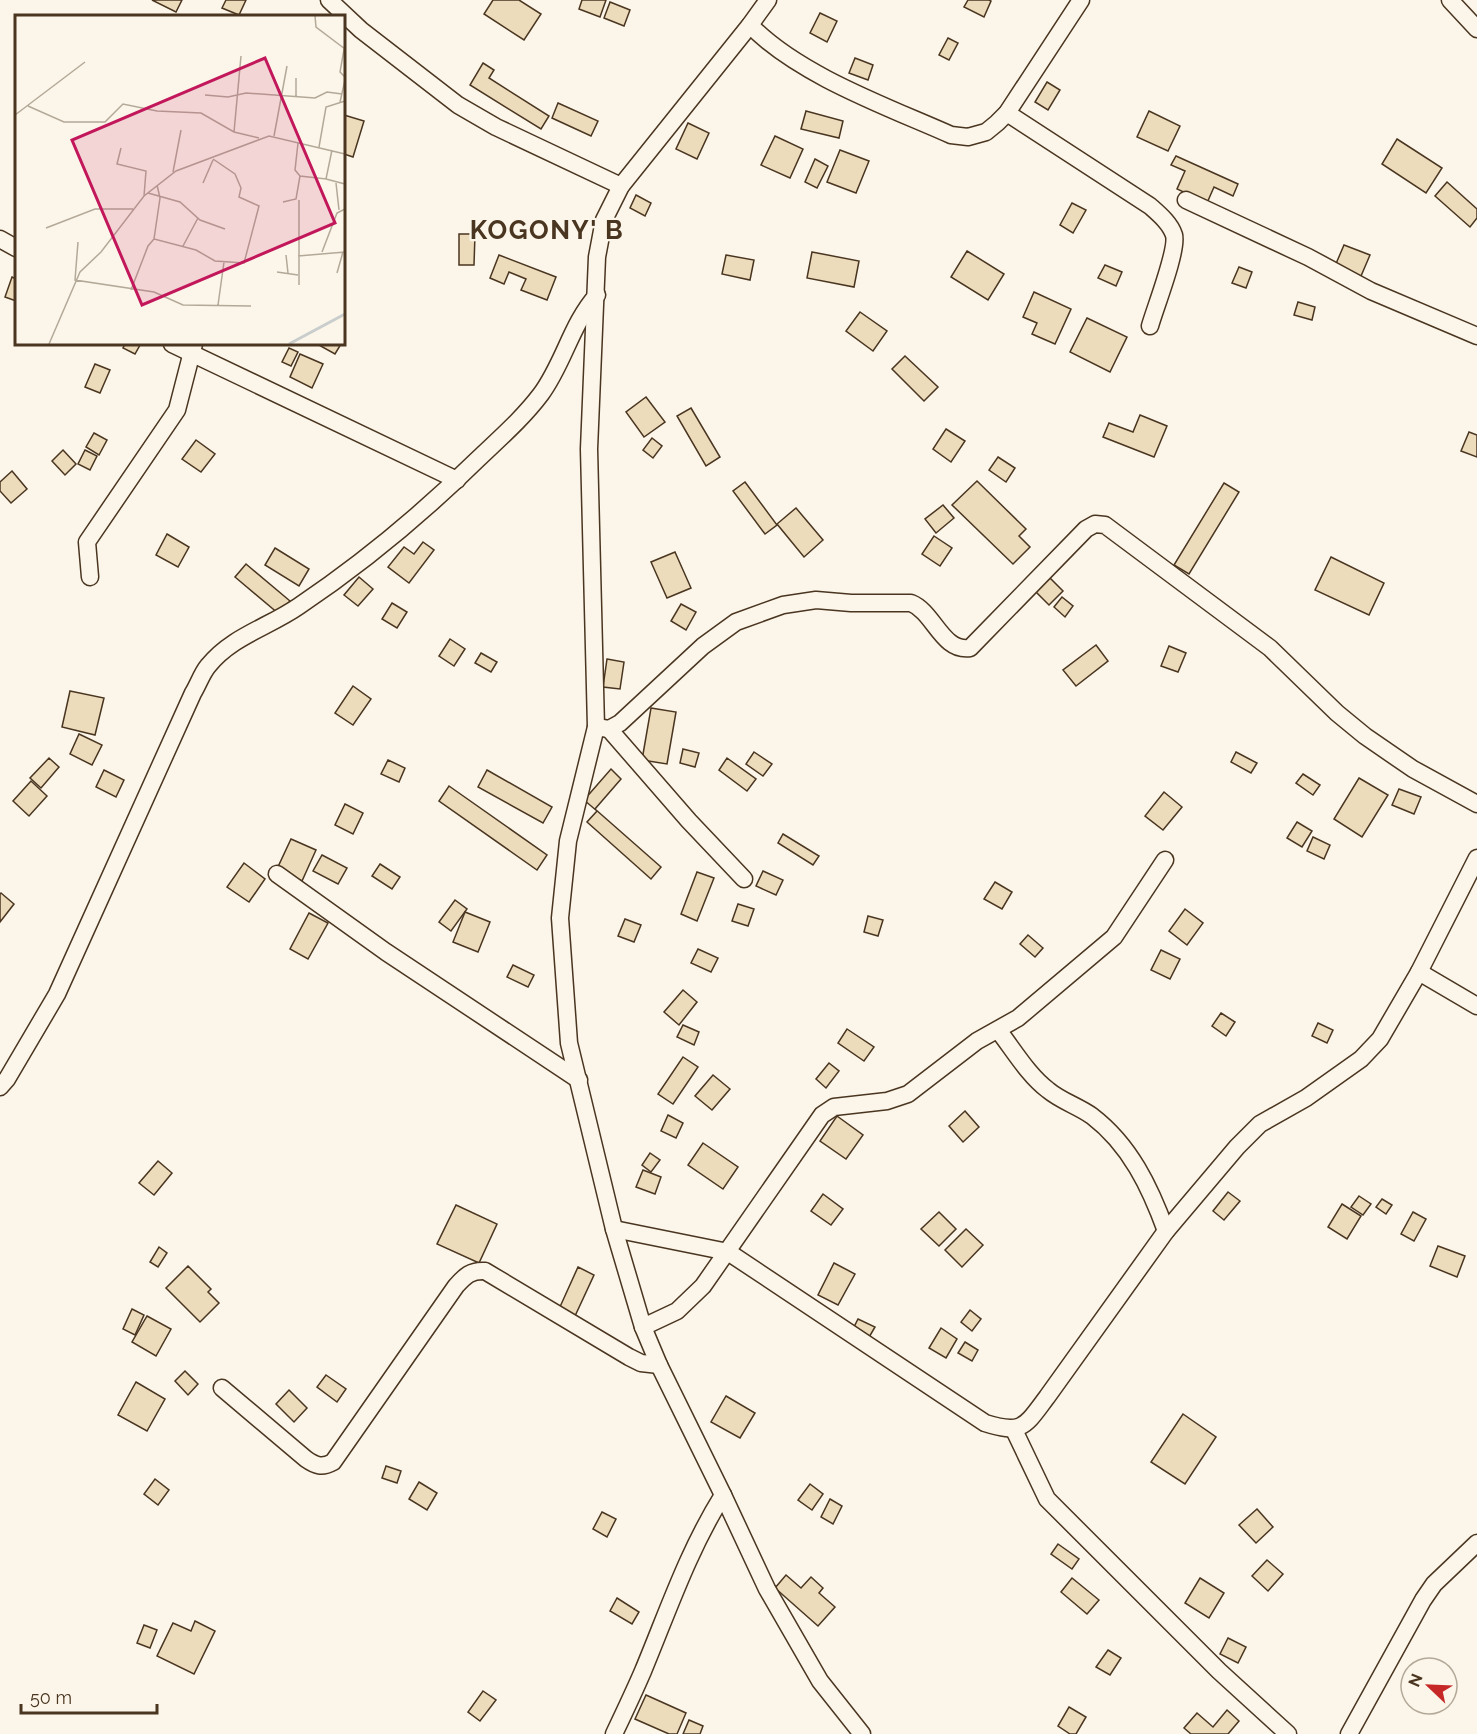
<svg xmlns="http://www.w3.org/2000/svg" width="1477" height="1734" viewBox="0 0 1477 1734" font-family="Raleway,sans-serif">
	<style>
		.building { fill: #ecdcbc; stroke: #4a3520; stroke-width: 1.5 }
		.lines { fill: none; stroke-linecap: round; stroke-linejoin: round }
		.street-casing { stroke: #4a3520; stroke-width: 19 }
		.street { stroke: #fbf6e9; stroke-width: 16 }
		.labels { text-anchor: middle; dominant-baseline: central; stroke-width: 4.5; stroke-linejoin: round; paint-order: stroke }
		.district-label { font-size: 26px; font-weight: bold; letter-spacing: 1.5px; fill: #4a3520; stroke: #fbf6e9 }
		.inset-river { fill: none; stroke: #c9cecd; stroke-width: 3 }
		.inset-road { fill: none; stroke: #b4a999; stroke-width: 1.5 }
		.view { fill: #c2185b; fill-opacity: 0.15; stroke: #c2185b; stroke-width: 3 }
		.inset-edge { fill: none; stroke: #4a3520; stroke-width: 3 }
	</style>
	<rect width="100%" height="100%" fill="#fbf6e9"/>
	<g class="building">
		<path d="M152 0H182L176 12Z"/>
		<path d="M226 0H246L239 15 222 8Z"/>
		<path d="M493 0H519L541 14 524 40 484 14Z"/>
		<path d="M582 0H606L600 17 579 9Z"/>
		<path d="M968 0H989L991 1 984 17 964 7Z"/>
		<path d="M610 2 630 10 624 26 604 18Z"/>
		<path d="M820 13 837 21 827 42 810 33Z"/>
		<path d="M948 38 958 43 949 60 939 55Z"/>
		<path d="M855 58 873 65 868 80 849 73Z"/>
		<path d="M483 63 494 70 489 78 549 116 541 129 470 85Z"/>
		<path d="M1047 82 1060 90 1048 110 1035 102Z"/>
		<path d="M558 103 598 121 591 136 552 118Z"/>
		<path d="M806 111 843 121 839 138 801 129Z"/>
		<path d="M1149 111 1180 126 1168 151 1137 137Z"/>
		<path d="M344 115 364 121 353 157 344 154Z"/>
		<path d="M688 123 709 133 697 159 676 149Z"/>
		<path d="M775 136 803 149 790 178 761 165Z"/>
		<path d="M1397 139 1442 168 1426 193 1382 164Z"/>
		<path d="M840 150 869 161 856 193 827 182Z"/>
		<path d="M1176 156 1238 184 1233 196 1214 187 1207 203 1177 189 1185 171 1171 165Z"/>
		<path d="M815 159 828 166 817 188 805 182Z"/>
		<path d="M1447 182 1477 209V218L1470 227 1435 196Z"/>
		<path d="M636 195 651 203 645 216 630 208Z"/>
		<path d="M1072 203 1086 210 1073 233 1060 225Z"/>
		<path d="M459 234H475L474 265H459Z"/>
		<path d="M1344 245 1370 255 1361 276 1335 266Z"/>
		<path d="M967 251 1004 274 988 300 951 277Z"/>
		<path d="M812 252 859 261 854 287 807 278Z"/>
		<path d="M499 255 556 277 547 300 521 290 526 279 509 272 504 284 490 278Z"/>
		<path d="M726 255 754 260 750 280 722 274Z"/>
		<path d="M1105 265 1122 272 1116 286 1098 278Z"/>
		<path d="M1239 267 1252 272 1246 288 1232 283Z"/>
		<path d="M12 277 16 279V301L5 297Z"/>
		<path d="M1034 292 1071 309 1055 344 1032 334 1037 323 1023 317Z"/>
		<path d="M1298 302 1315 307 1312 320 1294 315Z"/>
		<path d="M860 312 887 331 873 351 846 331Z"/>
		<path d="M1087 318 1127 337 1110 372 1070 352Z"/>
		<path d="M125 344H138L140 345 135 354 123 348Z"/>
		<path d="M317 344H341L335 354Z"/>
		<path d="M289 348 298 352 291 366 282 362Z"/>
		<path d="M300 354 323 364 312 388 290 377Z"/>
		<path d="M905 356 938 387 924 401 892 369Z"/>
		<path d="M95 364 110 370 100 393 85 387Z"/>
		<path d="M646 397 665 422 644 437 626 412Z"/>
		<path d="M691 408 720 457 706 466 677 416Z"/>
		<path d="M1140 415 1167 426 1154 457 1103 437 1109 423 1133 432Z"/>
		<path d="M946 429 965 441 951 462 933 449Z"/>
		<path d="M1469 432 1477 435V457L1461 451Z"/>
		<path d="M94 433 107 440 99 455 86 447Z"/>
		<path d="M652 438 662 446 653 458 643 450Z"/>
		<path d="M196 440 215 454 201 472 182 459Z"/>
		<path d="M63 450 76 464 65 475 52 461Z"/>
		<path d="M85 450 97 456 90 470 78 464Z"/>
		<path d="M998 457 1015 468 1006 482 989 470Z"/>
		<path d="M12 471 27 489 11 503 0 491V482Z"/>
		<path d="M977 481 1026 529 1019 536 1030 547 1013 564 952 505Z"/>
		<path d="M745 482 777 525 765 534 733 491Z"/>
		<path d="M1224 483 1239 492 1189 574 1174 565Z"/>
		<path d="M943 505 954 518 936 533 925 519Z"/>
		<path d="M796 508 823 540 804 557 777 524Z"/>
		<path d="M167 534 189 547 178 567 156 555Z"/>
		<path d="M934 536 952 548 940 566 922 554Z"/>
		<path d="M423 542 434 550 409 583 388 567 404 547 414 554Z"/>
		<path d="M275 548 309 569 299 586 265 565Z"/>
		<path d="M675 552 691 588 667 598 651 562Z"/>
		<path d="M1331 557 1384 583 1369 615 1315 590Z"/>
		<path d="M246 564 290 601 279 614 235 577Z"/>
		<path d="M359 577 373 589 358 606 344 595Z"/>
		<path d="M1049 577 1063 591 1049 605 1035 591Z"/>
		<path d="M1062 597 1073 606 1065 617 1054 607Z"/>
		<path d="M392 603 407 612 397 628 382 619Z"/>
		<path d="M681 604 696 612 686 630 671 621Z"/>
		<path d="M450 639 465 649 454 666 439 656Z"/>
		<path d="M1096 645 1108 661 1076 686 1063 670Z"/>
		<path d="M1169 646 1186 653 1178 672 1161 666Z"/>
		<path d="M481 653 497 662 491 672 475 663Z"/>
		<path d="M607 659 624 662 620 689 603 687Z"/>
		<path d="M353 686 371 699 353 725 335 713Z"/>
		<path d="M70 691 104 698 95 735 62 727Z"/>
		<path d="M651 708 676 712 667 764 642 760Z"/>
		<path d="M79 734 102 745 92 765 70 754Z"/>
		<path d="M683 749 699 753 695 767 680 763Z"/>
		<path d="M754 752 772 764 763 776 746 764Z"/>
		<path d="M1236 752 1257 763 1251 773 1231 762Z"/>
		<path d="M49 758 59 767 41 788 30 778Z"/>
		<path d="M727 758 756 779 747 791 719 770Z"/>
		<path d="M388 760 405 768 399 782 381 774Z"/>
		<path d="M611 769 621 779 595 809 661 867 651 879 587 822 597 811 584 800Z"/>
		<path d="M104 770 124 780 116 797 96 787Z"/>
		<path d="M487 770 552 807 543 823 478 787Z"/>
		<path d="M1303 774 1320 785 1313 795 1296 783Z"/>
		<path d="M1359 778 1388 795 1362 837 1334 819Z"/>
		<path d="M31 781 47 796 29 816 13 801Z"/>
		<path d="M449 786 547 855 537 870 439 801Z"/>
		<path d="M1399 789 1421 797 1414 814 1392 805Z"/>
		<path d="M1164 792 1182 807 1163 830 1145 816Z"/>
		<path d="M345 804 363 813 353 834 335 825Z"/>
		<path d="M1297 822 1312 831 1302 847 1287 838Z"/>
		<path d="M783 834 819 856 813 865 778 843Z"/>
		<path d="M1313 837 1330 845 1324 859 1307 851Z"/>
		<path d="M291 839 316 850 302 881 277 869Z"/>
		<path d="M322 855 347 868 338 884 313 871Z"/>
		<path d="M244 863 265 879 249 902 227 887Z"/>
		<path d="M380 864 400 877 392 889 372 876Z"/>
		<path d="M763 871 783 880 776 895 756 886Z"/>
		<path d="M697 872 714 878 697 921 681 914Z"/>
		<path d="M995 882 1012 892 1002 909 984 899Z"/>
		<path d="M1 893 14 904 0 922V894Z"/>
		<path d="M455 900 467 909 451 931 439 922Z"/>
		<path d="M738 904 754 909 748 926 732 921Z"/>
		<path d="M1185 909 1203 923 1187 945 1169 931Z"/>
		<path d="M465 912 490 922 478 952 453 942Z"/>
		<path d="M309 913 328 923 308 959 290 949Z"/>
		<path d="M868 916 883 920 878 936 864 932Z"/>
		<path d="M625 919 641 925 634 942 618 936Z"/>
		<path d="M1028 935 1043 948 1035 957 1020 944Z"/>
		<path d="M698 949 718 958 711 972 691 963Z"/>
		<path d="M1161 950 1180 959 1170 979 1151 970Z"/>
		<path d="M513 965 534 975 528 987 507 977Z"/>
		<path d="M683 990 697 1002 679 1025 664 1012Z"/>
		<path d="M1221 1013 1235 1022 1226 1036 1212 1026Z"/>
		<path d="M1318 1023 1333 1030 1327 1043 1312 1036Z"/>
		<path d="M683 1025 699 1032 694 1045 677 1037Z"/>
		<path d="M847 1029 874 1047 864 1061 838 1043Z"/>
		<path d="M683 1057 698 1067 673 1104 658 1094Z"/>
		<path d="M829 1063 839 1071 826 1088 816 1079Z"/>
		<path d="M713 1075 730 1089 712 1110 695 1096Z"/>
		<path d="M965 1111 979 1127 963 1142 949 1126Z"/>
		<path d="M668 1115 683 1123 676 1138 661 1131Z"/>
		<path d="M837 1116 863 1135 846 1159 820 1141Z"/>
		<path d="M703 1143 738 1167 723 1189 688 1165Z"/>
		<path d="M650 1153 660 1160 651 1172 642 1165Z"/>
		<path d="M158 1161 172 1173 154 1195 139 1183Z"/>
		<path d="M643 1170 661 1177 655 1194 636 1187Z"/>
		<path d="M1228 1192 1240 1201 1224 1220 1213 1211Z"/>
		<path d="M823 1194 843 1209 831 1225 811 1211Z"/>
		<path d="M1359 1196 1371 1204 1363 1215 1351 1207Z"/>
		<path d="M1382 1199 1392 1205 1386 1214 1376 1207Z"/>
		<path d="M1342 1204 1361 1216 1347 1239 1328 1227Z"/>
		<path d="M456 1205 497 1224 479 1263 437 1244Z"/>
		<path d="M939 1212 956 1229 939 1246 921 1229Z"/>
		<path d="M1413 1212 1426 1219 1414 1241 1401 1234Z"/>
		<path d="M966 1229 983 1245 962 1267 945 1250Z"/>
		<path d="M1438 1246 1465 1256 1457 1277 1430 1266Z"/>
		<path d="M159 1247 167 1253 158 1267 150 1262Z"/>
		<path d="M834 1263 855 1274 838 1305 818 1295Z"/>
		<path d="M188 1266 211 1289 208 1292 219 1303 200 1322 166 1288Z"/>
		<path d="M578 1267 594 1275 575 1316 559 1309Z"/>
		<path d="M132 1309 144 1315 135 1335 123 1329Z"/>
		<path d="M970 1310 981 1319 972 1331 961 1322Z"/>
		<path d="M147 1316 171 1329 156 1356 132 1342Z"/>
		<path d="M858 1319 875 1327 868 1339 852 1331Z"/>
		<path d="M941 1328 957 1339 946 1358 929 1348Z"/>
		<path d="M965 1342 978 1350 972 1361 958 1353Z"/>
		<path d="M185 1371 198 1384 188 1395 175 1381Z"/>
		<path d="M326 1375 346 1389 337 1402 317 1387Z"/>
		<path d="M136 1382 165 1399 147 1431 118 1415Z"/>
		<path d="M289 1390 307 1408 294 1422 276 1404Z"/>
		<path d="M726 1396 755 1413 740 1438 711 1422Z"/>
		<path d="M1183 1414 1216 1437 1185 1484 1151 1462Z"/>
		<path d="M386 1466 401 1471 397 1483 382 1478Z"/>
		<path d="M155 1479 169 1490 158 1505 144 1494Z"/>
		<path d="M419 1482 437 1493 427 1510 409 1499Z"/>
		<path d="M810 1484 823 1494 812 1510 798 1500Z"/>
		<path d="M830 1499 842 1506 833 1524 821 1517Z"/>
		<path d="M1257 1509 1273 1527 1256 1543 1239 1525Z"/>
		<path d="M602 1512 616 1519 607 1537 593 1529Z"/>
		<path d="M1058 1544 1079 1559 1072 1569 1051 1554Z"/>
		<path d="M1267 1560 1283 1574 1268 1591 1252 1576Z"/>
		<path d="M786 1575 801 1588 811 1577 823 1588 819 1593 835 1607 818 1626 775 1588Z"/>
		<path d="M1072 1578 1099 1600 1087 1614 1061 1592Z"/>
		<path d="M1200 1578 1224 1593 1209 1618 1185 1603Z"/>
		<path d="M617 1598 639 1612 632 1624 610 1611Z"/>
		<path d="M195 1621 215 1631 194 1674 157 1656 173 1623 191 1631Z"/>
		<path d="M144 1625 157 1630 150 1648 137 1643Z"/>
		<path d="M1228 1638 1246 1647 1238 1663 1220 1654Z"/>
		<path d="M1108 1650 1121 1658 1110 1675 1096 1667Z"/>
		<path d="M483 1691 496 1700 480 1721 468 1712Z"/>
		<path d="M646 1695 686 1713 677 1734H669L635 1719Z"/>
		<path d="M1069 1707 1086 1717 1076 1734H1070L1058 1726Z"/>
		<path d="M1227 1710 1239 1721 1228 1734H1191L1184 1728 1197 1713 1213 1727Z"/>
		<path d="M689 1720 703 1726 700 1734H683Z"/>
	</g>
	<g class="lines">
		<g class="street-casing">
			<g id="street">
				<path d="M329 0 361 30 458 105 496 127 621 186"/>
				<path d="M768 0 750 25 621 186 604 220 597 257 589 449 596 727 568 841 560 918 569 1043 614 1229 643 1327 659 1365 723 1495 767 1589 820 1681 862 1734"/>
				<path d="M1450 0 1477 29"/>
				<path d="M750 25C798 75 888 107 951 135L968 137 986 132 997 123 1007 113 1081 0"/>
				<path d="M1007 113 1150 206C1159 214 1170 223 1174 235 1178 250 1155 308 1150 326"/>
				<path d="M1186 200 1308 257 1371 291 1477 336"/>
				<path d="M0 239 16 248"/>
				<path d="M172 344 457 480"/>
				<path d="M90 577 87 542 177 410 194 344"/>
				<path d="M596 727 609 729 620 723 703 646 736 622 783 605 816 600 851 603H911C934 612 942 652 970 648L1086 529 1095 524 1105 525 1270 648 1337 713 1365 736 1413 769 1477 804"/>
				<path d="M609 729 689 821 744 879"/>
				<path d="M277 874 386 952 579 1080"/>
				<path d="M1419 972 1477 1006"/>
				<path d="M998 1030C1013 1049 1028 1075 1048 1090 1061 1101 1078 1106 1092 1116 1130 1145 1150 1187 1166 1231"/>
				<path d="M0 1087 7 1079 57 994 193 693C198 685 202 673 208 666 232 636 269 627 299 606 363 563 423 513 478 459 500 438 523 418 541 394 564 363 571 324 597 295"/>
				<path d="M614 1229 728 1252 985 1423C1023 1435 1025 1426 1047 1397L1166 1231 1237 1147 1260 1124 1306 1098 1361 1059 1380 1039 1419 972 1477 858"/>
				<path d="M643 1327 677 1311 703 1286 822 1115 834 1107 887 1101 908 1094 977 1041 1018 1018 1114 937 1165 860"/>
				<path d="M222 1388 306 1459C316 1466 322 1468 333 1462L456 1286C465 1276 471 1270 485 1271L629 1357 641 1363 659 1365"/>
				<path d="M1018 1428 1015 1432 1047 1499 1219 1671 1288 1734"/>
				<path d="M614 1734C624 1713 634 1692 643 1671 668 1611 688 1551 723 1495"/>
				<path d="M1349 1734 1423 1600 1434 1584 1477 1543"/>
			</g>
		</g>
		<use href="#street" class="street"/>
	</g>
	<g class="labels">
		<g class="district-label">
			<text x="547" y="230">KOGONY' B</text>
		</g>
	</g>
	<g transform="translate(15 15)">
		<rect width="330" height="330" fill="#fbf6e9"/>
		<path class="inset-river" d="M274 329 330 299"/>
		<path class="inset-road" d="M300 1 301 12 330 34M330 29 325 57 330 62M281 63V82M190 80 213 82 231 78 300 83 312 77 327 79M325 87 330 65M13 91 49 107H90L108 89 142 96 186 98 219 117 244 123M0 100 70 47M219 117 226 41M259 121 272 51M283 128 280 155 285 161 311 164 317 135M304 132 311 92 330 86M106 133 102 149 131 156 129 181M158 157 166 115M311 164 330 169M188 168 198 145M321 168 324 195M142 170 145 183 139 224 181 235 200 246 229 248 244 191 224 182 226 173 220 159 198 144M133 178 165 187 185 205 210 214M268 187 281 184 285 161M31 213 80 194H118M63 227 60 265 139 277 168 290 236 291M168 231 183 203M307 237 322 198 330 194M271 240 273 258M283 241 330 237M262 257 283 260M322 258 328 237M284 270V185M116 275 133 231 139 224M203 290 209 247M34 329 65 257 86 237 129 181 161 156 254 121 330 139"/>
		<path class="view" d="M250 43 320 208 127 290 57 125Z"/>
		<rect width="330" height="330" class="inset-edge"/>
	</g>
	<g transform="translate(1429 1686) rotate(293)"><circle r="28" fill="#fbf6e9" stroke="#b4a999" stroke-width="1.5"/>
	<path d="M0-4.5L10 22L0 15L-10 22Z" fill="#c62828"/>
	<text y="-9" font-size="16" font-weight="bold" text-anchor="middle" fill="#4a3520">N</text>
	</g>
	<path d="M21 1704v9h136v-9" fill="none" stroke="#4a3520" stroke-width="3"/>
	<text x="30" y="1704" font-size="18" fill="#4a3520" stroke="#fbf6e9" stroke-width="4.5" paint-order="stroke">50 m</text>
</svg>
